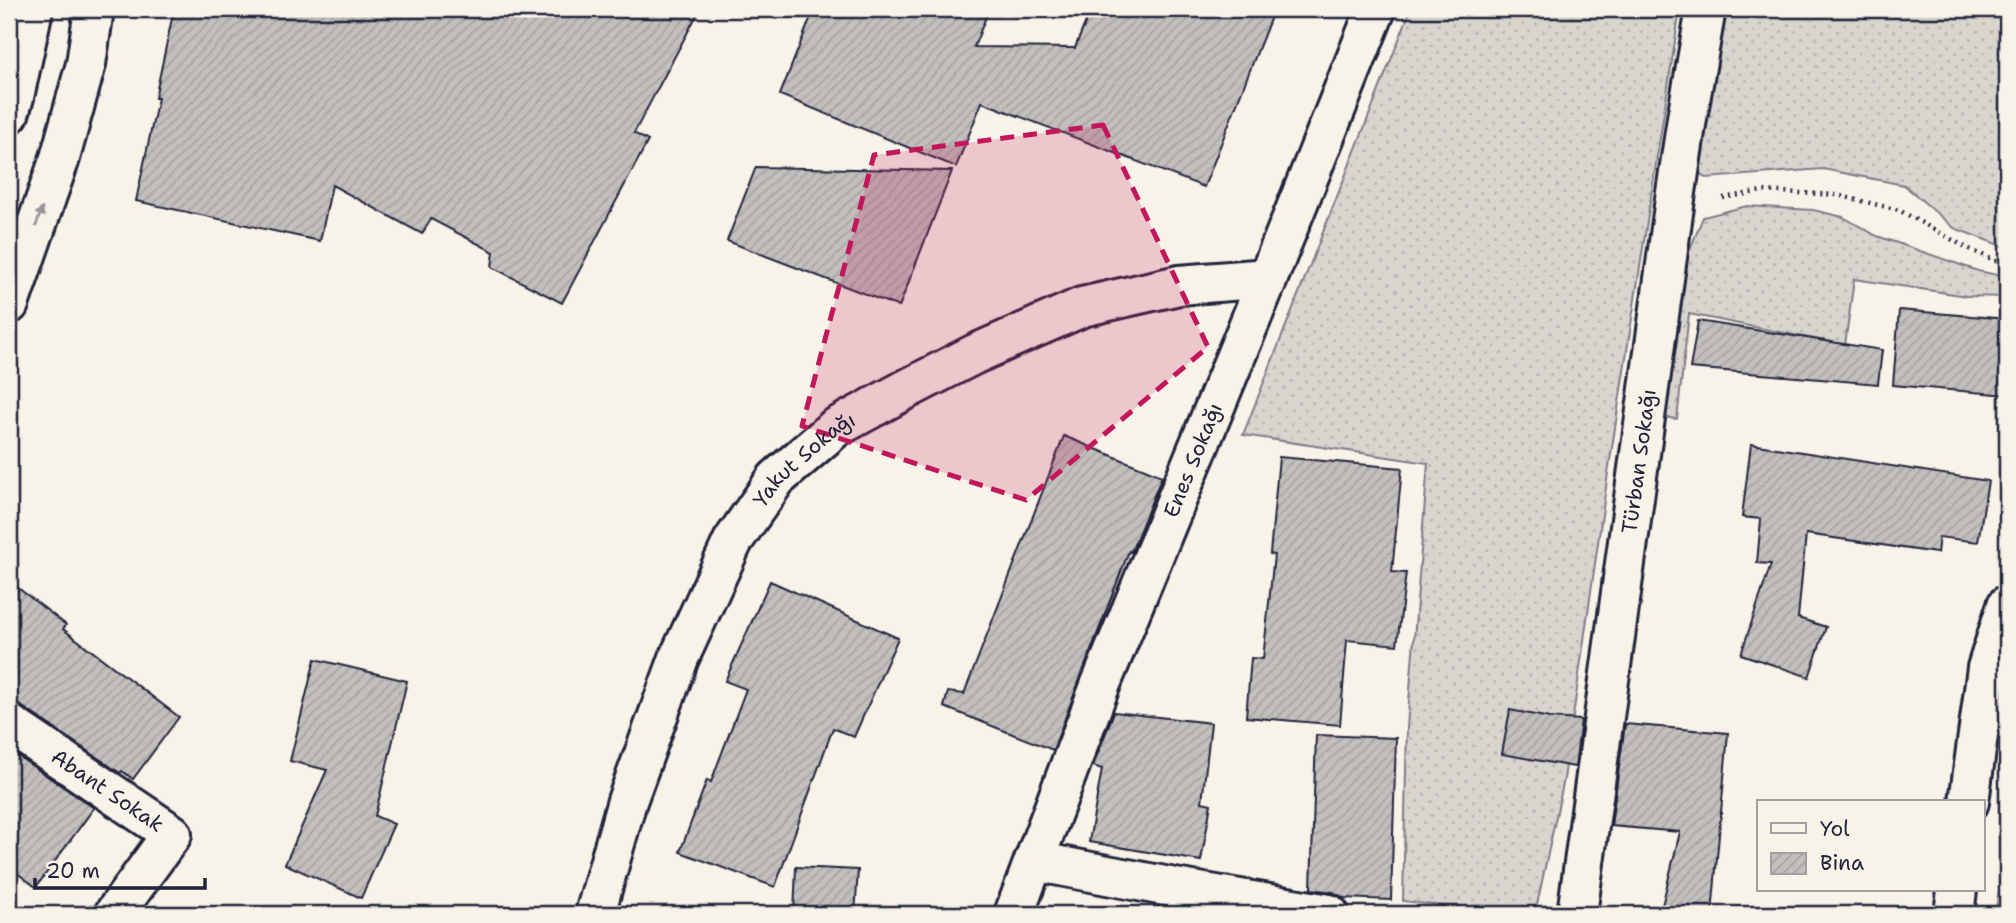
<svg xmlns="http://www.w3.org/2000/svg" width="2016" height="923" viewBox="0 0 2016 923" font-family="'Shantell Sans',sans-serif">
	<style>
		.grass { fill: url(#grass-dots); stroke: #7d7c85; stroke-width: 2 }
		.forest { fill: url(#forest-firs); stroke: #7d7c85; stroke-width: 2 }
		.building { fill: url(#building-hatch); stroke: #22223b; stroke-width: 2 }
		.lines { fill: none; stroke-linecap: round; stroke-linejoin: round }
		.minor-casing { stroke: #22223b; stroke-width: 44 }
		.major-casing { stroke: #22223b; stroke-width: 44 }
		.path { stroke: #22223b; stroke-width: 4.5; stroke-dasharray: 2 5; stroke-linecap: butt }
		.minor { stroke: #f7f3e8; stroke-width: 38 }
		.major { stroke: #f7f3e8; stroke-width: 38 }
		.oneway { fill: #97959a }
		.marked { fill: #c2185b; fill-opacity: 0.2; stroke: #c2185b; stroke-width: 5; stroke-dasharray: 14 9; stroke-linejoin: round }
		.labels { text-anchor: middle; dominant-baseline: central; stroke-width: 5; stroke-linejoin: round; paint-order: stroke }
		.street-label { font-size: 21px; fill: #22223b; stroke: #f7f3e8 }
	</style>
	<defs>
		<pattern id="grass-dots" width="8" height="8" patternUnits="userSpaceOnUse" patternTransform="scale(1.75)"><rect width="8" height="8" fill="#d8d5cf"/><path d="M2 2h.1M6 6h.1" fill="none" stroke="#b9b7b3" stroke-width="1.8" stroke-linecap="round"/></pattern>
		<pattern id="forest-firs" width="22" height="20" patternUnits="userSpaceOnUse" patternTransform="scale(1.75)"><rect width="22" height="20" fill="#d8d5cf"/><path d="M5 1l3.5 6h-7zM16 11l3.5 6h-7z" fill="#b9b7b3"/></pattern>
		<pattern id="building-hatch" width="6" height="6" patternUnits="userSpaceOnUse" patternTransform="scale(1.75)"><rect width="6" height="6" fill="#c2bfbd"/><path d="M-1 1l2-2M0 6l6-6M5 7l2-2" fill="none" stroke="#a6a4a3"/></pattern>
	</defs>
	<rect width="100%" height="100%" fill="#f7f3e8"/>
	<filter id="ink" filterUnits="userSpaceOnUse"><feTurbulence type="fractalNoise" baseFrequency=".0143" numOctaves="2"/><feDisplacementMap in="SourceGraphic" scale="14" xChannelSelector="R" yChannelSelector="G"/><feConvolveMatrix kernelMatrix="1 2 1 2 8 2 1 2 1" color-interpolation-filters="sRGB"/></filter>
	<g filter="url(#ink)">
		<g class="grass">
			<path d="M1411 9H1680L1608 473 1564 779 1535 914H1501L1403 901 1407 727 1428 463 1243 435Z"/>
			<path d="M1725 9H2007V248L1954 228 1904 185 1823 169 1706 178 1697 171Z"/>
			<path d="M1747 206 1813 210 1843 217 1877 236 1978 271 2007 277V297L1967 296 1854 279 1845 345 1689 314 1677 419 1661 417 1672 312 1687 257 1703 217Z"/>
		</g>
		<path class="forest" d="M2006 852 2007 853V914H1995Z"/>
		<g class="building">
			<path d="M174 9H700L634 133 648 141 562 303 492 267 494 252 431 219 422 234 332 185 320 241 136 201 158 98H155Z"/>
			<path d="M814 9H989L974 47 1075 48 1091 9H1274L1204 187 982 102 956 167 780 95Z"/>
			<path d="M756 167 952 171 899 307 727 241Z"/>
			<path d="M1899 310 2007 319V395L1893 385Z"/>
			<path d="M1698 321 1882 350 1878 384 1690 368Z"/>
			<path d="M1064 436 1162 476 1131 552 1129 551 1053 750 944 707 948 692 964 694Z"/>
			<path d="M1751 444 1988 481 1978 542 1939 537 1937 553 1806 534 1798 618 1826 627 1809 677 1741 654 1771 564 1757 563 1761 519 1742 517Z"/>
			<path d="M1279 457 1402 468 1392 572 1406 573 1397 645 1347 640 1340 725 1246 717 1251 658 1263 659 1274 555 1270 554Z"/>
			<path d="M9 581 66 625 63 629 179 717 133 779 122 771 120 773 21 706 9 702Z"/>
			<path d="M770 581 898 638 854 737 833 728 775 887 680 852 707 780 711 782 746 689 725 681Z"/>
			<path d="M315 659 407 681 375 816 394 824 361 898 285 864 327 770 290 761Z"/>
			<path d="M1510 710 1550 718 1581 720 1575 767 1502 754Z"/>
			<path d="M1114 712 1211 723 1202 802 1211 804 1201 861 1089 842 1102 769 1093 766Z"/>
			<path d="M1625 724 1728 733 1712 914H1660L1680 832 1611 826Z"/>
			<path d="M1316 735 1396 738 1391 900 1344 898 1333 892 1311 889Z"/>
			<path d="M9 750 94 808 36 887 9 867Z"/>
			<path d="M796 867 858 870 855 914H794Z"/>
		</g>
		<g class="lines">
			<g class="minor-casing">
				<g id="minor">
					<path id="s1" d="M9 724 172 834 114 914"/>
					<path d="M1969 802 1987 668 2007 605"/>
					<path d="M1034 861 1175 888 1329 914"/>
					<path id="s2" d="M595 914 627 801 679 658 733 541 776 479 835 428 905 390 975 354 1082 307 1179 285 1268 278"/>
					<path id="s3" d="M1014 914 1100 686 1268 278 1376 9"/>
					<path id="s4" d="M1577 914 1674 206 1687 118 1706 9"/>
					<path d="M1954 914 1957 890"/>
				</g>
			</g>
			<g class="major-casing">
				<g id="major">
					<path d="M9 114 14 97 33 9"/>
					<path d="M9 304 60 158 86 64 94 9"/>
				</g>
			</g>
			<path class="path" d="M1723 198 1762 191 1837 195 1899 210 1967 248 2007 266"/>
			<use href="#minor" class="minor"/>
			<use href="#major" class="major"/>
		</g>
		<defs><path id="oneway-solid" d="M-6-.8H1V-3.2L6.5 0L1 3.2V.8H-6Z" transform="scale(1.75)"/></defs>
		<use class="oneway" href="#oneway-solid" transform="translate(39 217) rotate(-71)"/>
	</g>
	<path class="marked" d="M1103 125 1208 347 1026 500 802 426 874 155Z"/>
	<g class="labels">
		<g class="street-label">
			<text stroke="none"><textPath href="#s3" startOffset="488">Enes Sokağı</textPath></text>
			<text stroke="none"><textPath href="#s4" startOffset="457">Türban Sokağı</textPath></text>
			<text stroke="none"><textPath href="#s2" startOffset="508">Yakut Sokağı</textPath></text>
			<text stroke="none"><textPath href="#s1" startOffset="119">Abant Sokak</textPath></text>
		</g>
	</g>
	<rect width="2016" height="923" fill="none" stroke="#f7f3e8" stroke-width="35"/>
	<rect x="18" y="18" width="1981" height="888" fill="none" stroke="#22223b" stroke-width="2.5" filter="url(#ink)"/>
	<rect x="1757" y="800" width="228" height="91" fill="#f7f3e8" stroke="#a29fa3" stroke-width="2"/>
	<rect x="1771" y="823" width="35" height="10" fill="#f7f3e8" stroke="#a29fa3" stroke-width="2"/>
	<text x="1820" y="836" font-size="21" fill="#22223b">Yol</text>
	<rect x="1771" y="853" width="35" height="21" fill="url(#building-hatch)" stroke="#a29fa3" stroke-width="2"/>
	<text x="1820" y="870" font-size="21" fill="#22223b">Bina</text>
	<path d="M35 878v10h170v-10" fill="none" stroke="#22223b" stroke-width="3.5"/>
	<text x="46" y="878" font-size="21" fill="#22223b" stroke="#f7f3e8" stroke-width="5" paint-order="stroke">20 m</text>
</svg>
